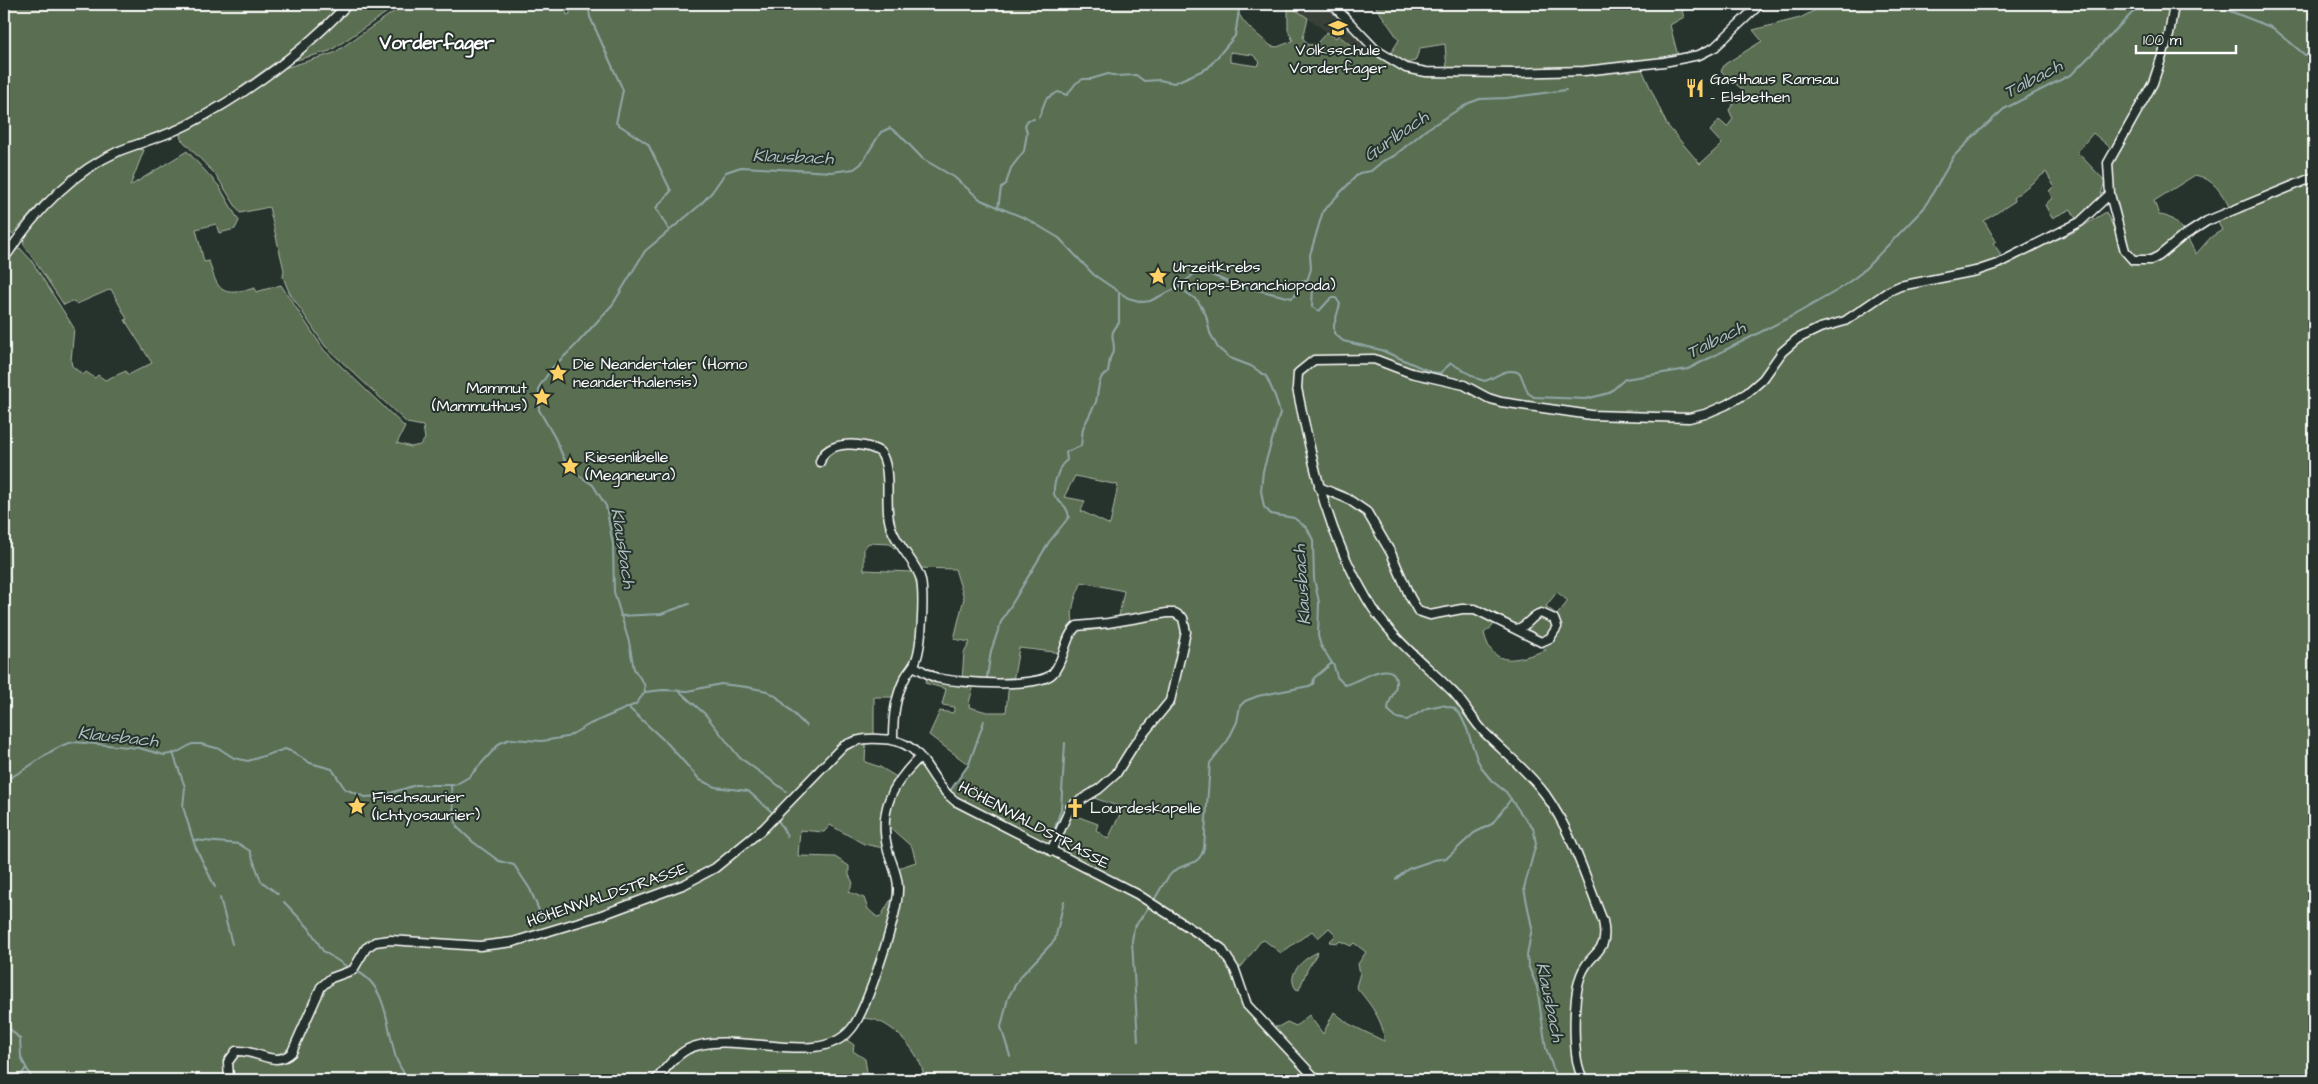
<svg xmlns="http://www.w3.org/2000/svg" width="2318" height="1084" viewBox="0 0 2318 1084" font-family="'Architects Daughter',sans-serif">
	<style>
		.built { fill: #394037 }
		.green { fill: #5a6e51; stroke: #acb6a8; fill-rule: evenodd }
		.lines { fill: none; stroke-linecap: round; stroke-linejoin: round }
		.stream { stroke: #92a8a9; stroke-width: 2 }
		.minor-casing { stroke: #fff; stroke-width: 11 }
		.minor { stroke: #26332d; stroke-width: 8 }
		.labels { text-anchor: middle; dominant-baseline: central; stroke-width: 4; stroke-linejoin: round; paint-order: stroke }
		.poi-label { font-size: 16px; fill: #fff; stroke: #26332d; text-anchor: start }
		.street-label { font-size: 16px; fill: #fff; stroke: #26332d }
		.water-label { font-size: 18px; font-style: italic; fill: #aebebe; stroke: #26332d }
		.quarter-label { font-size: 19px; font-weight: bold; fill: #fff; stroke: #26332d }
	</style>
	<rect width="100%" height="100%" fill="#26332d"/>
	<filter id="ink" filterUnits="userSpaceOnUse"><feTurbulence type="fractalNoise" baseFrequency=".02" numOctaves="2"/><feDisplacementMap in="SourceGraphic" scale="10" xChannelSelector="R" yChannelSelector="G"/><feConvolveMatrix kernelMatrix="1 2 1 2 8 2 1 2 1" color-interpolation-filters="sRGB"/></filter>
	<g filter="url(#ink)">
		<path class="built" d="M1293 4H1332L1376 50 1363 55 1338 35 1336 38 1291 7Z"/>
		<g class="green">
			<path d="M4 4H343L295 48 224 99 183 123 132 142 46 200 44 198 13 234 4 232Z"/>
			<path d="M353 4H399L330 51 289 62 333 25Z"/>
			<path d="M405 4H565L567 15 570 14 569 4H1238C1234 19 1260 36 1271 46L1277 47 1293 41 1288 30V5L1308 18 1303 38 1308 45 1316 44 1327 32 1336 38 1338 35 1363 55 1373 51 1390 63 1427 77H1526L1573 75 1641 67 1667 125 1700 164 1722 144 1710 131 1719 120 1727 127 1733 119 1729 110 1743 90 1721 71 1725 64 1762 41 1753 30 1800 18 1827 4H2172C2167 60 2140 102 2112 149L2093 133 2077 152 2105 181 2099 201 2077 221 2071 209 2052 218 2045 205 2052 198 2049 191 2054 186 2046 172 2013 198 2015 201 1984 221 1996 241 1993 243 2000 253V260L1978 269 1926 278 1890 288 1844 320 1799 335 1782 349 1764 374 1748 388 1726 402 1700 413 1679 416H1641L1592 413 1535 404V409L1569 416 1613 419 1687 421 1710 414 1737 402 1767 382 1782 355 1793 344 1809 334 1846 323 1892 291 1917 283 1978 272 2072 233 2106 212 2116 233 2121 231C2116 210 2106 184 2111 163 2116 142 2132 123 2143 106 2160 76 2174 39 2176 4H2314V176L2273 194 2230 208C2221 192 2214 179 2195 175L2154 201 2159 215C2179 216 2187 238 2196 254L2211 237 2222 230 2216 219 2314 180V1080H924C924 1058 899 1029 878 1021 872 1018 865 1019 859 1018L843 1037 854 1045 853 1051 865 1059 867 1072 874 1080H4V266L12 253 20 248 31 260 74 328 71 361 72 366 83 375 86 372 95 378 98 375 105 380 126 371 128 375 152 363 125 320 127 319 111 289 77 304 72 301 64 305 24 245 23 239C36 214 115 141 144 150L130 186 187 151 219 186 239 221 235 229 219 233 216 224 196 229 204 262 209 261C218 293 222 297 255 288L256 292 281 285 324 350 405 427 397 443 411 447 420 445 425 439 423 426 407 423 325 346 289 292 283 277 284 270 269 207 240 213 216 175 181 139 180 135 184 130 227 105 278 70 334 53ZM1230 52 1253 55 1260 62 1257 66 1230 62ZM1358 355 1359 359 1334 362 1321 361 1322 357ZM1299 387 1320 485 1356 501 1373 515 1401 566 1417 606 1427 613 1464 606 1474 607 1516 626H1521L1533 614 1545 611 1552 614 1559 625 1557 633 1541 645 1546 650C1517 660 1493 670 1484 633L1492 627 1495 620 1471 610 1431 616 1421 615 1416 611 1405 593 1388 551 1366 514 1356 506 1318 489 1297 396ZM1075 476 1118 485 1110 525 1081 511 1085 501 1064 497ZM869 543 890 544 894 548 903 550 915 570 912 572 864 570V548ZM918 568 955 569 964 598 954 639 970 642 964 653 962 680 929 675 925 683 946 689 942 705 955 707 953 713 940 711 929 735 969 765 947 795 920 757 900 779 880 767 865 762 866 739 874 738V697H897L905 678 917 659 920 633 921 586 920 578 915 569ZM1082 582 1124 591 1118 621 1113 627 1087 631 1082 625 1075 627C1068 613 1076 595 1082 582ZM1557 592 1568 601 1557 615 1546 606ZM1019 648 1063 653C1051 683 1039 682 1010 682L1014 676ZM974 681 1009 682 1006 712H987L969 707C969 697 974 690 974 681ZM1088 796 1123 808 1108 839 1096 830 1098 824 1068 813 1073 804ZM886 824 912 847 916 862 895 869 898 882 897 901H890L881 916 877 917 868 909 864 898 849 892 853 883 849 875V866L835 857 798 856 800 830 824 832 830 825 864 844 888 849ZM1329 928 1336 935 1329 942 1338 943 1340 941 1351 946 1354 943 1366 952 1358 964 1360 973 1356 987C1368 1001 1385 1022 1384 1041L1349 1024 1334 1012 1323 1034 1309 1015 1296 1026 1287 1022 1278 1027 1266 1026 1247 1005 1235 970 1242 966 1260 942 1264 940 1281 953 1312 931 1318 938Z"/>
			<path d="M1374 4H1695L1682 11 1684 17 1670 25 1678 56 1586 67 1535 71 1447 70 1445 44 1420 48 1415 61 1402 64 1389 56 1399 40Z"/>
			<path d="M1538 615 1554 622 1553 632 1543 640 1523 630Z"/>
			<path d="M1318 952 1307 970 1299 990 1296 989C1285 974 1304 958 1318 952Z"/>
		</g>
		<g class="lines">
			<g class="stream">
				<path d="M588 4 590 17 623 90 616 123 648 144 671 191 656 208 669 230"/>
				<path d="M2212 4 2273 28 2305 55 2314 53"/>
				<path d="M1039 117 1046 99 1058 92 1067 95 1076 83 1083 79H1091L1108 74 1118 76 1136 75 1144 81 1159 80 1174 83 1208 68 1235 36 1240 4"/>
				<path d="M998 208 1001 188 1006 184 1011 168 1024 151 1027 133 1025 125 1028 120 1034 119"/>
				<path d="M1307 281 1311 269 1310 255 1323 211 1359 173 1371 171 1383 161 1394 156 1427 129 1469 103 1480 99 1507 98 1566 90"/>
				<path d="M1179 287 1195 273 1202 271 1235 285 1292 298 1296 294 1299 281H1307L1313 288 1312 307 1319 311 1331 298H1336L1340 304 1334 325V333L1343 341 1381 350 1431 372 1440 373 1451 363 1478 379 1485 381C1499 376 1505 367 1520 373L1528 393 1534 397 1586 399 1609 393 1625 379 1688 369 1794 315 1838 290 1861 273 1924 208 1954 156 1972 138 2004 109 2072 74 2141 4"/>
				<path d="M620 616 661 614 689 604"/>
				<path d="M987 677 991 651 1001 622 1049 542 1069 517C1066 495 1045 508 1058 473 1061 466 1061 465 1067 460L1066 452 1081 446 1083 428 1096 402 1099 384 1102 376 1108 373 1110 358 1114 350C1114 335 1108 336 1119 323V293"/>
				<path d="M679 691 705 714 739 757 786 791"/>
				<path d="M645 692 663 690 688 691 721 684 747 687 767 691 777 697 806 726"/>
				<path d="M629 708 668 744 700 780 715 787 748 791 773 813"/>
				<path d="M173 753 185 787 183 807 195 846 215 887"/>
				<path d="M4 780C28 772 50 746 74 742L139 748 164 755 176 753 192 744H201L220 749 234 758 248 761 285 749 293 752 310 763 332 769 345 789 365 797 381 796 416 785H455L469 777 500 743 510 739 542 741 567 737 590 724 636 704 645 692 644 684 634 669 629 642 614 592 613 545 606 506 593 485 575 473 565 461 555 438 539 410V387L552 368 574 347 613 304 645 251 699 206 712 192 726 172 741 167 832 172 854 169 861 164 881 132 890 128 899 134 923 159 954 177 981 200 1027 219 1059 238 1094 275 1128 298 1143 302 1150 301 1179 287 1198 301 1206 315 1210 333 1218 348 1230 358 1251 366 1266 376 1275 396 1280 413 1263 471 1261 491 1264 507 1271 514 1294 518 1307 528 1313 540 1314 579 1319 602 1318 636 1321 646 1334 666 1337 677 1345 685C1357 683 1397 654 1396 684 1396 693 1388 700 1388 710L1397 718 1407 720 1427 708 1442 705 1454 708 1461 716 1467 729 1477 759 1483 770 1492 781 1506 792 1525 819 1533 827 1536 844 1524 888 1532 928 1527 955 1528 965 1537 987 1546 1048 1557 1080"/>
				<path d="M451 786 452 795"/>
				<path d="M950 791 969 764 984 721"/>
				<path d="M452 801 457 827 473 842 499 861 514 865 530 889 543 920"/>
				<path d="M777 818 787 836"/>
				<path d="M193 840 239 844 250 851 261 881 278 894"/>
				<path d="M1050 844 1061 809 1065 743"/>
				<path d="M1396 879 1408 869 1434 860 1447 858 1474 833 1492 824 1511 799"/>
				<path d="M220 898 232 944"/>
				<path d="M1154 900C1159 892 1166 877 1174 871 1186 862 1199 867 1204 848L1210 763 1228 740 1237 722 1240 706 1245 701 1258 696 1309 686 1313 684 1314 678 1332 663"/>
				<path d="M284 902 309 928 323 951 346 966"/>
				<path d="M356 971C388 985 387 1030 396 1058 398 1064 402 1070 405 1075"/>
				<path d="M4 1023 20 1039 21 1058 33 1080"/>
				<path d="M1138 1041 1132 941 1134 928 1150 905"/>
				<path d="M1010 1056 1001 1027 1008 998 1019 978 1055 940 1064 901"/>
				<path d="M18 1080 26 1068"/>
			</g>
			<g class="minor-casing">
				<g id="minor">
					<path d="M1332 4 1376 50 1406 68 1426 72 1513 73 1584 71 1664 62 1699 55 1715 47 1760 4"/>
					<path d="M2110 194 2125 251 2133 260H2151L2159 256 2182 237 2207 221 2314 177"/>
					<path d="M4 259C33 214 70 173 119 151 142 142 166 136 187 125 246 94 303 52 348 4"/>
					<path d="M820 462C826 439 865 442 880 452 892 467 885 501 889 520 893 543 917 562 921 580 924 597 922 645 916 660 914 667 909 670 906 676 895 696 893 717 893 739"/>
					<path d="M1319 487 1348 499 1367 512 1391 553 1410 597 1418 611 1430 615 1462 609H1475L1541 642 1550 638 1557 627 1554 619 1541 613C1530 616 1528 627 1516 629"/>
					<path d="M913 666C922 670 928 675 937 678 958 683 1040 689 1053 673 1065 660 1064 637 1077 626L1108 623 1167 613H1175L1183 618 1186 632 1170 701 1134 745 1116 774 1099 789 1071 806 1051 851"/>
					<path d="M229 1080 228 1062 236 1051C257 1049 275 1069 292 1052L321 987 331 978 353 970 366 948 375 942 390 940 480 946 513 942 599 916 685 884 715 868 764 828 842 747C853 740 866 738 879 739 927 739 924 777 955 801L1137 894 1221 948 1235 970 1247 1005 1317 1080"/>
					<path d="M656 1080C665 1069 675 1056 688 1049 734 1027 819 1071 852 1028 867 1009 899 911 898 888 898 875 892 864 888 851 878 811 891 785 920 757"/>
					<path d="M1584 1080C1571 1062 1573 996 1581 975 1590 950 1610 955 1603 921 1586 879 1572 832 1545 794 1528 771 1505 753 1484 732 1473 720 1465 705 1454 693 1424 663 1389 637 1367 599 1326 531 1313 465 1297 388L1298 373 1314 360 1374 359 1411 373 1464 385 1488 398 1501 402 1591 415 1689 418 1705 414 1726 405 1747 393 1763 379 1782 352 1797 339 1820 328 1845 321 1889 291 1900 286 1976 271 1997 264 2080 222 2110 194 2108 163 2153 83 2169 35 2174 4"/>
				</g>
			</g>
			<use href="#minor" class="minor"/>
		</g>
	</g>
	<defs>
		<g id="school-bare" transform="scale(1.5)"><path d="M0-5L7-2L0 1L-7-2ZM-4 1L0 2.5L4 1V4Q0 6-4 4Z" fill="#ffd166" stroke="#26332d" stroke-width="2.5" paint-order="stroke"/></g>
		<g id="restaurant-bare" transform="scale(1.5)"><path d="M-5-6h1v4h1v-4h1v4h1v-4h1v5L-1.5 .5V6h-2V.5L-5-1ZM5-6V6H3V1.5H1.5Q1.5-4 5-6Z" fill="#ffd166" stroke="#26332d" stroke-width="2.5" paint-order="stroke"/></g>
		<g id="sight-bare" transform="scale(1.5)"><path d="M0-6L1.8-2.2L6-1.7L2.9 1.2L3.7 5.4L0 3.3L-3.7 5.4L-2.9 1.2L-6-1.7L-1.8-2.2Z" fill="#ffd166" stroke="#26332d" stroke-width="2.5" paint-order="stroke"/></g>
		<g id="church-bare" transform="scale(1.5)"><path d="M-1.2-6h2.4v3.5h3.3v2.4h-3.3V6h-2.4V-.1h-3.3v-2.4h3.3Z" fill="#ffd166" stroke="#26332d" stroke-width="2.5" paint-order="stroke"/></g>
	</defs>
	<g fill-rule="evenodd">
		<use href="#school-bare" x="1338" y="28"/>
		<use href="#restaurant-bare" x="1695" y="88"/>
		<use href="#sight-bare" x="1158" y="276"/>
		<use href="#sight-bare" x="558" y="373"/>
		<use href="#sight-bare" x="542" y="397"/>
		<use href="#sight-bare" x="570" y="466"/>
		<use href="#sight-bare" x="357" y="806"/>
		<use href="#church-bare" x="1075" y="808"/>
	</g>
	<g class="labels">
		<g class="poi-label">
			<text x="1338" y="50" text-anchor="middle">Volksschule<tspan x="1338" dy="18">Vorderfager</tspan></text>
			<text x="1710" y="79">Gasthaus Ramsau<tspan x="1710" dy="18">- Elsbethen</tspan></text>
			<text x="1173" y="267">Urzeitkrebs<tspan x="1173" dy="18">(Triops-Branchiopoda)</tspan></text>
			<text x="573" y="364">Die Neandertaler (Homo<tspan x="573" dy="18">neanderthalensis)</tspan></text>
			<text x="527" y="388" text-anchor="end">Mammut<tspan x="527" dy="18">(Mammuthus)</tspan></text>
			<text x="585" y="457">Riesenlibelle<tspan x="585" dy="18">(Meganeura)</tspan></text>
			<text x="372" y="797">Fischsaurier<tspan x="372" dy="18">(Ichtyosaurier)</tspan></text>
			<text x="1090" y="808">Lourdeskapelle</text>
		</g>
		<g class="street-label">
			<text transform="translate(1034 825) rotate(28)">HÖHENWALDSTRASSE</text>
			<text transform="translate(607 895) rotate(-19)">HÖHENWALDSTRASSE</text>
		</g>
		<g class="water-label">
			<text transform="translate(2033 79) rotate(-28)">Talbach</text>
			<text transform="translate(1396 136) rotate(-35)">Gurlbach</text>
			<text transform="translate(793 157) rotate(2)">Klausbach</text>
			<text transform="translate(1716 340) rotate(-26)">Talbach</text>
			<text transform="translate(623 548) rotate(81)">Klausbach</text>
			<text transform="translate(1302 585) rotate(-94)">Klausbach</text>
			<text transform="translate(118 737) rotate(6)">Klausbach</text>
			<text transform="translate(1550 1002) rotate(78)">Klausbach</text>
		</g>
		<g class="quarter-label">
			<text x="437" y="43">Vorderfager</text>
		</g>
	</g>
	<rect width="2318" height="1084" fill="none" stroke="#26332d" stroke-width="20"/>
	<rect x="10" y="10" width="2298" height="1064" fill="none" stroke="#fff" stroke-width="2" filter="url(#ink)"/>
	<path d="M2136 45v8h100v-8" fill="none" stroke="#ffffff" stroke-width="2.5"/>
	<text x="2143" y="45" font-size="15" fill="#ffffff" stroke="#26332d" stroke-width="4" paint-order="stroke">100 m</text>
</svg>
